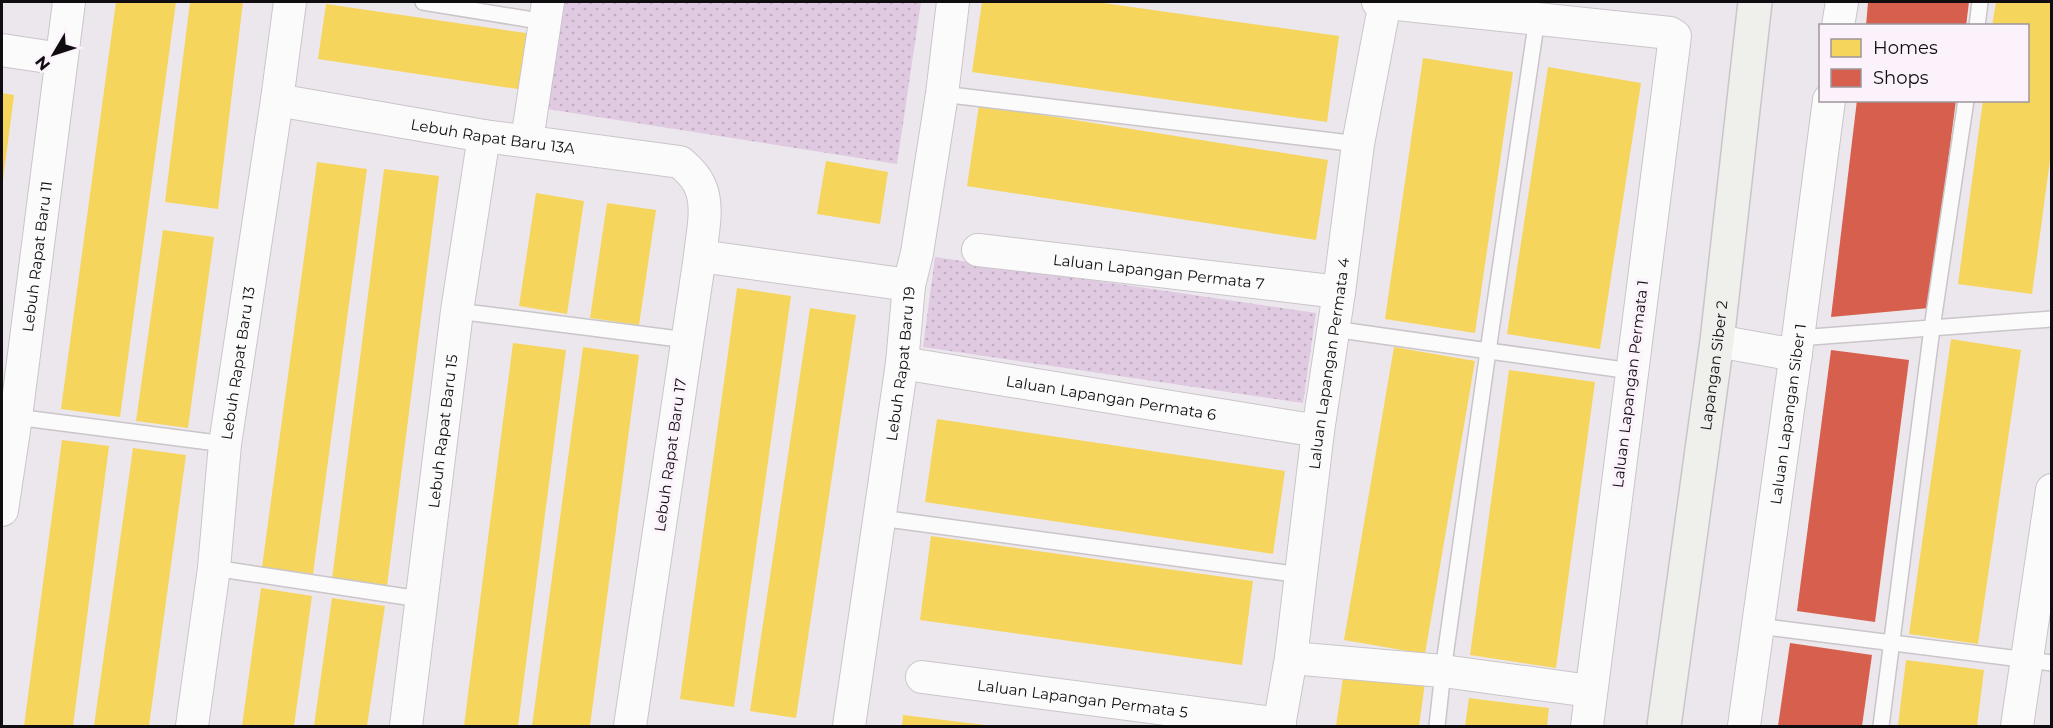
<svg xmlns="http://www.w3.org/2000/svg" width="2053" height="728" viewBox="0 0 2053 728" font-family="Montserrat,sans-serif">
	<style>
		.grass { fill: url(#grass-dots) }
		.homes { fill: #f6d55c }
		.shops { fill: #d6604d }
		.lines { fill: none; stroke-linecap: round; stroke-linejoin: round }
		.lane-casing { stroke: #c9c5c9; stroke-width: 18 }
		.street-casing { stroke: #c9c5c9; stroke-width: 34 }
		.secondary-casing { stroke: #c9c5c9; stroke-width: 36 }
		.lane { stroke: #fcfbfc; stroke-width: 15 }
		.street { stroke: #fcfbfc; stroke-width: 32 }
		.secondary { stroke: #efefec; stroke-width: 33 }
		.labels { text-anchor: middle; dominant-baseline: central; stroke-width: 6; stroke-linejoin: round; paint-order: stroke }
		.street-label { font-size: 15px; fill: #100d10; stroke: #fbf2fb }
	</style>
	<defs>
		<pattern id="grass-dots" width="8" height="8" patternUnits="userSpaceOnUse" patternTransform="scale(1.5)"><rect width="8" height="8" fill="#e0cae2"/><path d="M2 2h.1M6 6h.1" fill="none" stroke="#bfacc1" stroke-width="1.8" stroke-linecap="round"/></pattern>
	</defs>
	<rect width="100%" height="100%" fill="#ece7ec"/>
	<g class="grass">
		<path d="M564 2H921L897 164 547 109Z"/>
		<path d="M935 257 1316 313 1303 403 923 347Z"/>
	</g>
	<g class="homes">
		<path d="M116 2H176L120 417 61 409Z"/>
		<path d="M190 2H243L218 209 165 202Z"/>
		<path d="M982 2H1096L1339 36 1327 122 972 72Z"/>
		<path d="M1996 2H2052V145L2032 294 1958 284 1983 100H2028V26H1992Z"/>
		<path d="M326 4 532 34 524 90 318 59Z"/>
		<path d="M1423 58 1513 72 1475 333 1385 319Z"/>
		<path d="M1548 67 1641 83 1600 349 1507 334Z"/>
		<path d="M2 93 14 95 3 180 2 179Z"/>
		<path d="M979 105 1328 160 1316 240 967 186Z"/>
		<path d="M826 161 888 172 880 224 817 214Z"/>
		<path d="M317 162 367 169 313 574 262 567Z"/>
		<path d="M384 169 439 176 387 586 332 579Z"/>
		<path d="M536 193 584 201 567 314 519 306Z"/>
		<path d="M607 203 656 210 639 325 590 318Z"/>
		<path d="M163 230 214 237 188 428 136 421Z"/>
		<path d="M737 288 791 296 734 707 680 699Z"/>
		<path d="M810 308 856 315 796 718 750 711Z"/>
		<path d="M1951 339 2021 350 1978 644 1909 634Z"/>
		<path d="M513 343 566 350 518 726H464Z"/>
		<path d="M583 347 639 355 590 726H532Z"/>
		<path d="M1394 347 1475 361 1425 654 1344 640Z"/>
		<path d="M1509 370 1595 382 1556 668 1470 655Z"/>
		<path d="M937 419 1285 471 1273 554 925 502Z"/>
		<path d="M62 440 109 446 73 726H24Z"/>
		<path d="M133 448 186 455 149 726H94Z"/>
		<path d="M931 536 1253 581 1242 665 920 620Z"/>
		<path d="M261 588 312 596 294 726H242Z"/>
		<path d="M332 598 385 606 367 726H314Z"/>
		<path d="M1906 660 1984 670 1977 726H1898Z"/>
		<path d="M1344 671 1425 683 1419 726H1336Z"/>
		<path d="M1469 698 1549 708 1547 726H1465Z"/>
		<path d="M903 715 985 725 984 726H902Z"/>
	</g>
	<g class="shops">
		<path d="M1868 2H1969L1966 26H1866Z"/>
		<path d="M1857 100H1956L1929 308 1831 317Z"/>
		<path d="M1831 350 1909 360 1875 622 1797 611Z"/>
		<path d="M1790 643 1872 655 1862 726H1778Z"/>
	</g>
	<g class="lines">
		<g class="lane-casing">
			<g id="lane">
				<path d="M423 2 545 22"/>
				<path d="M1977 26 1980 2"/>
				<path d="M942 94 1358 144"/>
				<path d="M457 311 687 340"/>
				<path d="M1333 329 1631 371"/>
				<path d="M1798 338 2052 319"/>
				<path d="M16 417 225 444"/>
				<path d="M880 518 1301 575"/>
				<path d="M214 568 420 599"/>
				<path d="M1758 626 2052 663"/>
				<path d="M1437 726 1443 671 1488 351 1537 18"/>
				<path d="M1881 726 1932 328 1966 100"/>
			</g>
		</g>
		<g class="street-casing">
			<g id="street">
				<path d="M1378 2 1670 33 1675 36 1587 726"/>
				<path d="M1838 26 1842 2"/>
				<path d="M2 50 61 59"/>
				<path id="s1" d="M277 100 484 136 680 162C687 168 695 175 699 184 710 205 702 234 700 256L630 726"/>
				<path d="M527 140 548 2"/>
				<path id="s2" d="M978 250 1339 292"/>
				<path d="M700 256 909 285"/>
				<path d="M1717 341 1796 355"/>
				<path id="s3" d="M902 363 1318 431"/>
				<path id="s4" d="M2 510 16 417 69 2"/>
				<path d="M1291 658 1443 671 1590 691"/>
				<path id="s5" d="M922 677 1280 724"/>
				<path id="s6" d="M192 726 214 568 225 444 277 100 290 2"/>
				<path id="s7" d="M406 726 457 311 484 136"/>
				<path id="s8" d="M849 726 902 363 909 285 917 253 942 94 953 2"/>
				<path id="s9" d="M1279 726 1291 658 1318 431 1339 292 1358 144 1385 2"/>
				<path id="s10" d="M1744 726 1798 338 1829 100"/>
				<path d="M2017 726 2052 490"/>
			</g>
		</g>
		<g class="secondary-casing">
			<g id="secondary">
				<path id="s11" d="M1664 726 1717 341 1755 2"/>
			</g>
		</g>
		<use href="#lane" class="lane"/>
		<use href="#street" class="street"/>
		<use href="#secondary" class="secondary"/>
	</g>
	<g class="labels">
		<g class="street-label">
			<text stroke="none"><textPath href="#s1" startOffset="219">Lebuh Rapat Baru 13A</textPath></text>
			<text stroke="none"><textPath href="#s4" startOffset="256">Lebuh Rapat Baru 11</textPath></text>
			<text stroke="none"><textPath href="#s2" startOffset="182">Laluan Lapangan Permata 7</textPath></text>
			<text stroke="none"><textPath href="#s6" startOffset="366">Lebuh Rapat Baru 13</textPath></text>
			<text stroke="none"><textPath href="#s8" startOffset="366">Lebuh Rapat Baru 19</textPath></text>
			<text stroke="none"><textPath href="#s9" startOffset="366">Laluan Lapangan Permata 4</textPath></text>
			<text stroke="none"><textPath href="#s11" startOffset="364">Lapangan Siber 2</textPath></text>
			<text transform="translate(1630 384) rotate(-83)">Laluan Lapangan Permata 1</text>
			<text stroke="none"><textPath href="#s3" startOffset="212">Laluan Lapangan Permata 6</textPath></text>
			<text stroke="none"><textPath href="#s10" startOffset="315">Laluan Lapangan Siber 1</textPath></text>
			<text stroke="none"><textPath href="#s7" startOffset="297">Lebuh Rapat Baru 15</textPath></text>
			<text transform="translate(670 455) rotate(-82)">Lebuh Rapat Baru 17</text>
			<text stroke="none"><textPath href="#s5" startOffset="162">Laluan Lapangan Permata 5</textPath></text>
		</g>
	</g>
	<rect width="2053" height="728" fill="none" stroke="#100d10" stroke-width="6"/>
	<rect x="1819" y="24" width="210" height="78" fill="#fbf2fb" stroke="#9d969d" stroke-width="1.5"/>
	<rect x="1831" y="39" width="30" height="18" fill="#f6d55c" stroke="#9d969d" stroke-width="1.5"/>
	<text x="1873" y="54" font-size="18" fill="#100d10">Homes</text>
	<rect x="1831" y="69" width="30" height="18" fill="#d6604d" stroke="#9d969d" stroke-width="1.5"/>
	<text x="1873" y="84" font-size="18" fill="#100d10">Shops</text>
	<g transform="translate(54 54) rotate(231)" stroke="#fbf2fb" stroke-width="4.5" paint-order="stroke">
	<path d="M0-4.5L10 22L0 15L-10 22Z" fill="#100d10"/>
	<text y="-9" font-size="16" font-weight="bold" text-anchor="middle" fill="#100d10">N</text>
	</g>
</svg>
